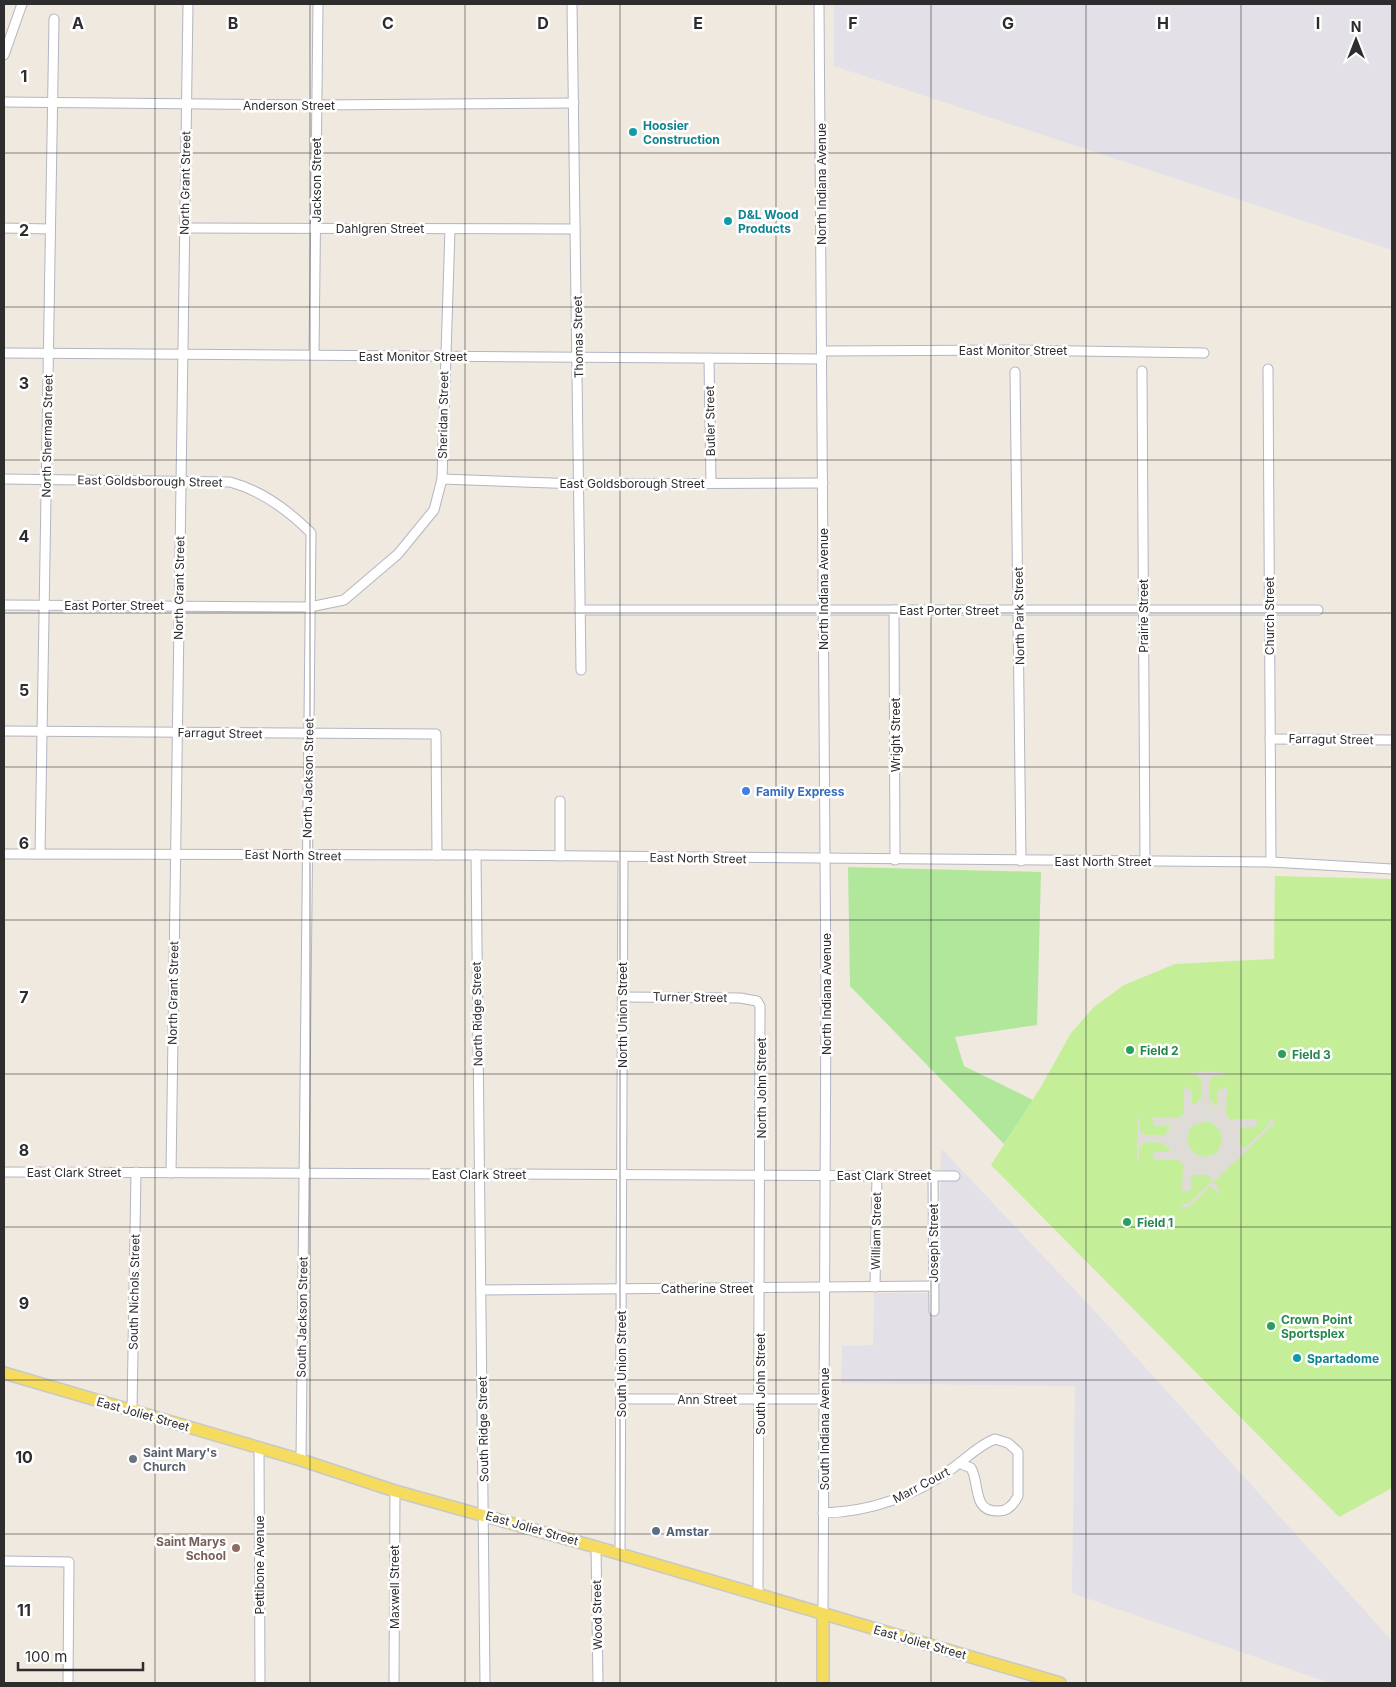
<svg xmlns="http://www.w3.org/2000/svg" width="1396" height="1687" viewBox="0 0 1396 1687" font-family="Inter,sans-serif">
	<style>
		.industrial { fill: #e3e0e8 }
		.green { fill: #b0e79b }
		.pitch { fill: #c4ee97 }
		.plaza { fill: #dfdcd7; fill-rule: evenodd }
		.lines { fill: none; stroke-linecap: round; stroke-linejoin: round }
		.minor-casing { stroke: #b3b5c1; stroke-width: 11 }
		.major-casing { stroke: #c8c8c8; stroke-width: 14 }
		.minor { stroke: #fff; stroke-width: 9 }
		.major { stroke: #f6dc5e; stroke-width: 11 }
		.grid { fill: none; stroke: #2d2d2d; stroke-width: 1; stroke-opacity: 0.55 }
		.culture-dot { fill: #0f9aa8; stroke: #fff; stroke-width: 2 }
		.shop-dot { fill: #3f7fe0; stroke: #fff; stroke-width: 2 }
		.leisure-dot { fill: #2e9e5b; stroke: #fff; stroke-width: 2 }
		.worship-dot { fill: #6b7280; stroke: #fff; stroke-width: 2 }
		.service-dot { fill: #5c6f8a; stroke: #fff; stroke-width: 2 }
		.education-dot { fill: #8d6e63; stroke: #fff; stroke-width: 2 }
		.labels { text-anchor: middle; dominant-baseline: central; stroke-width: 5; stroke-linejoin: round; paint-order: stroke }
		.street-label { font-size: 12px; fill: #2d2d2d; stroke: #fff }
		.culture-label { font-size: 12px; font-weight: bold; fill: #0d838f; stroke: #fff; text-anchor: start }
		.shop-label { font-size: 12px; font-weight: bold; fill: #366cbe; stroke: #fff; text-anchor: start }
		.leisure-label { font-size: 12px; font-weight: bold; fill: #27864d; stroke: #fff; text-anchor: start }
		.worship-label { font-size: 12px; font-weight: bold; fill: #5b616d; stroke: #fff; text-anchor: start }
		.service-label { font-size: 12px; font-weight: bold; fill: #4e5e75; stroke: #fff; text-anchor: start }
		.education-label { font-size: 12px; font-weight: bold; fill: #785e54; stroke: #fff; text-anchor: end }
		.grid-label { font-size: 16px; text-anchor: middle; font-weight: bold; fill: #2d2d2d; stroke: #fff; stroke-width: 5; stroke-linejoin: round; paint-order: stroke }
	</style>
	<rect width="100%" height="100%" fill="#efe9e0"/>
	<g class="industrial">
		<path d="M834 4H1392V250L834 66Z"/>
		<path d="M941 1148 1090 1306 1392 1641V1683H1330L1072 1593 1075 1386 841 1383 842 1346 873 1345 874 1293H939Z"/>
	</g>
	<path class="green" d="M848 867 1041 872 1037 1025 955 1037 964 1066 1033 1100 1004 1144 850 986Z"/>
	<path class="pitch" d="M1275 876 1392 879V1488L1339 1517 991 1165 1042 1085 1071 1033 1095 1006 1124 985 1175 964 1274 959Z"/>
	<path class="plaza" d="M1209 1071 1227 1073V1075H1214L1213 1078 1209 1079V1101H1213V1105H1218V1089H1224V1087H1227L1226 1114 1230 1119H1258L1255 1127 1240 1128V1144L1244 1149 1270 1124V1119H1273V1125L1213 1183 1219 1186 1217 1187 1220 1191 1218 1193 1210 1186 1189 1207H1182V1204H1188L1213 1180 1208 1175H1191V1190L1182 1192 1183 1165 1178 1160H1151L1154 1157V1152H1169V1147H1165V1143L1143 1142V1146H1139V1160H1137L1138 1117H1140V1131H1144V1135H1165L1166 1131H1169V1126H1154L1152 1117 1179 1118 1184 1113V1086L1187 1089H1192V1104H1197L1198 1100H1201L1202 1078H1198V1074L1184 1073ZM1204 1122H1210L1220 1130 1222 1141 1217 1153 1205 1157 1194 1153 1187 1143 1189 1131 1192 1126Z"/>
	<g class="lines">
		<g class="minor-casing">
			<g id="minor">
				<path d="M572 4 581 670"/>
				<path d="M819 4 826 997 823 1614"/>
				<path d="M4 55 22 4"/>
				<path d="M4 102 316 105 574 103"/>
				<path d="M4 228 50 229"/>
				<path d="M185 228 575 229"/>
				<path d="M822 351 1016 350 1204 353"/>
				<path d="M4 353 822 359"/>
				<path d="M314 355 318 4"/>
				<path d="M709 359 711 483"/>
				<path d="M1268 369 1271 862"/>
				<path d="M1142 371 1145 861"/>
				<path d="M1015 372 1021 861"/>
				<path d="M4 479 230 482C260 490 289 511 311 533L301 1460"/>
				<path d="M442 479 579 484 823 483"/>
				<path d="M4 605 310 607 344 600 398 554 434 510 442 479 450 229"/>
				<path d="M580 610H1318"/>
				<path d="M894 610 895 860"/>
				<path d="M4 731 436 734 437 855"/>
				<path d="M1270 739 1392 740"/>
				<path d="M4 854 476 855 1271 862 1392 869"/>
				<path d="M40 854 54 19"/>
				<path d="M476 855 485 1683"/>
				<path d="M560 856V801"/>
				<path d="M623 997 740 998 757 1001 760 1006 758 1594"/>
				<path d="M4 1172 955 1176"/>
				<path d="M171 1173 188 4"/>
				<path d="M933 1176 934 1311"/>
				<path d="M875 1287 877 1175"/>
				<path d="M481 1290 933 1286"/>
				<path d="M621 1399H824"/>
				<path d="M132 1411 136 1172"/>
				<path d="M259 1448 260 1683"/>
				<path d="M823 1513C871 1512 914 1496 953 1468 967 1458 979 1445 995 1439L1008 1443 1018 1452V1496C1014 1504 1008 1512 997 1511 972 1511 980 1483 971 1468L959 1463"/>
				<path d="M596 1547 598 1683"/>
				<path d="M620 1554 623 857"/>
				<path d="M4 1561 69 1562 68 1683"/>
				<path d="M394 1683 395 1491"/>
			</g>
		</g>
		<g class="major-casing">
			<g id="major">
				<path d="M4 1373 301 1460 395 1491 596 1547 1060 1683"/>
				<path d="M823 1683V1614"/>
			</g>
		</g>
		<use href="#minor" class="minor"/>
		<use href="#major" class="major"/>
	</g>
	<path class="grid" d="M155 4V1683M310 4V1683M465 4V1683M620 4V1683M776 4V1683M931 4V1683M1086 4V1683M1241 4V1683M4 153H1392M4 307H1392M4 460H1392M4 613H1392M4 767H1392M4 920H1392M4 1074H1392M4 1227H1392M4 1380H1392M4 1534H1392"/>
	<g class="culture-dot">
		<circle cx="633" cy="132" r="5"/>
		<circle cx="728" cy="221" r="5"/>
		<circle cx="1297" cy="1358" r="5"/>
	</g>
	<circle class="shop-dot" cx="746" cy="791" r="5"/>
	<g class="leisure-dot">
		<circle cx="1130" cy="1050" r="5"/>
		<circle cx="1282" cy="1054" r="5"/>
		<circle cx="1127" cy="1222" r="5"/>
		<circle cx="1271" cy="1326" r="5"/>
	</g>
	<circle class="worship-dot" cx="133" cy="1459" r="5"/>
	<circle class="service-dot" cx="656" cy="1531" r="5"/>
	<circle class="education-dot" cx="236" cy="1548" r="5"/>
	<g class="labels">
		<g class="street-label">
			<text x="289" y="105">Anderson Street</text>
			<text transform="translate(316 180) rotate(-90)">Jackson Street</text>
			<text transform="translate(185 183) rotate(-89)">North Grant Street</text>
			<text transform="translate(821 184) rotate(-90)">North Indiana Avenue</text>
			<text x="380" y="228">Dahlgren Street</text>
			<text transform="translate(578 337) rotate(-91)">Thomas Street</text>
			<text x="1013" y="350">East Monitor Street</text>
			<text x="413" y="356">East Monitor Street</text>
			<text transform="translate(443 415) rotate(-89)">Sheridan Street</text>
			<text transform="translate(710 421) rotate(-91)">Butler Street</text>
			<text transform="translate(47 436) rotate(-89)">North Sherman Street</text>
			<text transform="translate(150 481) rotate(1)">East Goldsborough Street</text>
			<text x="632" y="483">East Goldsborough Street</text>
			<text transform="translate(179 588) rotate(-89)">North Grant Street</text>
			<text transform="translate(823 589) rotate(-90)">North Indiana Avenue</text>
			<text x="114" y="605">East Porter Street</text>
			<text x="949" y="610">East Porter Street</text>
			<text transform="translate(1019 616) rotate(-91)">North Park Street</text>
			<text transform="translate(1143 616) rotate(-90)">Prairie Street</text>
			<text transform="translate(1269 616) rotate(-90)">Church Street</text>
			<text transform="translate(220 733) rotate(1)">Farragut Street</text>
			<text transform="translate(895 735) rotate(-90)">Wright Street</text>
			<text transform="translate(1331 739) rotate(1)">Farragut Street</text>
			<text transform="translate(308 778) rotate(-89)">North Jackson Street</text>
			<text transform="translate(293 855) rotate(1)">East North Street</text>
			<text transform="translate(698 858) rotate(1)">East North Street</text>
			<text x="1103" y="861">East North Street</text>
			<text transform="translate(173 993) rotate(-89)">North Grant Street</text>
			<text transform="translate(826 994) rotate(-90)">North Indiana Avenue</text>
			<text transform="translate(690 997) rotate(1)">Turner Street</text>
			<text transform="translate(477 1014) rotate(-91)">North Ridge Street</text>
			<text transform="translate(622 1015) rotate(-90)">North Union Street</text>
			<text transform="translate(761 1088) rotate(-90)">North John Street</text>
			<text x="74" y="1172">East Clark Street</text>
			<text x="479" y="1174">East Clark Street</text>
			<text x="884" y="1175">East Clark Street</text>
			<text transform="translate(876 1231) rotate(-89)">William Street</text>
			<text transform="translate(933 1243) rotate(-90)">Joseph Street</text>
			<text x="707" y="1288">Catherine Street</text>
			<text transform="translate(134 1292) rotate(-89)">South Nichols Street</text>
			<text transform="translate(302 1317) rotate(-89)">South Jackson Street</text>
			<text transform="translate(621 1364) rotate(-90)">South Union Street</text>
			<text transform="translate(760 1384) rotate(-90)">South John Street</text>
			<text x="707" y="1399">Ann Street</text>
			<text transform="translate(143 1414) rotate(16)">East Joliet Street</text>
			<text transform="translate(483 1429) rotate(-91)">South Ridge Street</text>
			<text transform="translate(824 1429) rotate(-90)">South Indiana Avenue</text>
			<text transform="translate(921 1485) rotate(-28)">Marr Court</text>
			<text transform="translate(532 1528) rotate(16)">East Joliet Street</text>
			<text transform="translate(259 1565) rotate(-90)">Pettibone Avenue</text>
			<text transform="translate(394 1587) rotate(-90)">Maxwell Street</text>
			<text transform="translate(597 1615) rotate(-91)">Wood Street</text>
			<text transform="translate(920 1642) rotate(16)">East Joliet Street</text>
		</g>
		<g class="culture-label">
			<text x="643" y="125">Hoosier<tspan x="643" dy="14">Construction</tspan></text>
			<text x="738" y="214">D&amp;L Wood<tspan x="738" dy="14">Products</tspan></text>
			<text x="1307" y="1358">Spartadome</text>
		</g>
		<g class="shop-label">
			<text x="756" y="791">Family Express</text>
		</g>
		<g class="leisure-label">
			<text x="1140" y="1050">Field 2</text>
			<text x="1292" y="1054">Field 3</text>
			<text x="1137" y="1222">Field 1</text>
			<text x="1281" y="1319">Crown Point<tspan x="1281" dy="14">Sportsplex</tspan></text>
		</g>
		<g class="worship-label">
			<text x="143" y="1452">Saint Mary's<tspan x="143" dy="14">Church</tspan></text>
		</g>
		<g class="service-label">
			<text x="666" y="1531">Amstar</text>
		</g>
		<g class="education-label">
			<text x="226" y="1541">Saint Marys<tspan x="226" dy="14">School</tspan></text>
		</g>
	</g>
	<g class="grid-label">
		<text x="78" y="29">A</text>
		<text x="233" y="29">B</text>
		<text x="388" y="29">C</text>
		<text x="543" y="29">D</text>
		<text x="698" y="29">E</text>
		<text x="853" y="29">F</text>
		<text x="1008" y="29">G</text>
		<text x="1163" y="29">H</text>
		<text x="1318" y="29">I</text>
		<text x="24" y="82">1</text>
		<text x="24" y="236">2</text>
		<text x="24" y="389">3</text>
		<text x="24" y="542">4</text>
		<text x="24" y="696">5</text>
		<text x="24" y="849">6</text>
		<text x="24" y="1003">7</text>
		<text x="24" y="1156">8</text>
		<text x="24" y="1309">9</text>
		<text x="24" y="1463">10</text>
		<text x="24" y="1616">11</text>
	</g>
	<rect width="1396" height="1687" fill="none" stroke="#2d2d2d" stroke-width="10"/>
	<g transform="translate(1356 40)" stroke="#ffffff" stroke-width="4" paint-order="stroke">
	<path d="M0-4L9 19L0 12L-9 19Z" fill="#2d2d2d"/>
	<text y="-8" font-size="14" font-weight="bold" text-anchor="middle" fill="#2d2d2d">N</text>
	</g>
	<path d="M18 1662v8h125v-8" fill="none" stroke="#2d2d2d" stroke-width="2.5"/>
	<text x="25" y="1662" font-size="15" fill="#2d2d2d" stroke="#ffffff" stroke-width="4" paint-order="stroke">100 m</text>
</svg>
